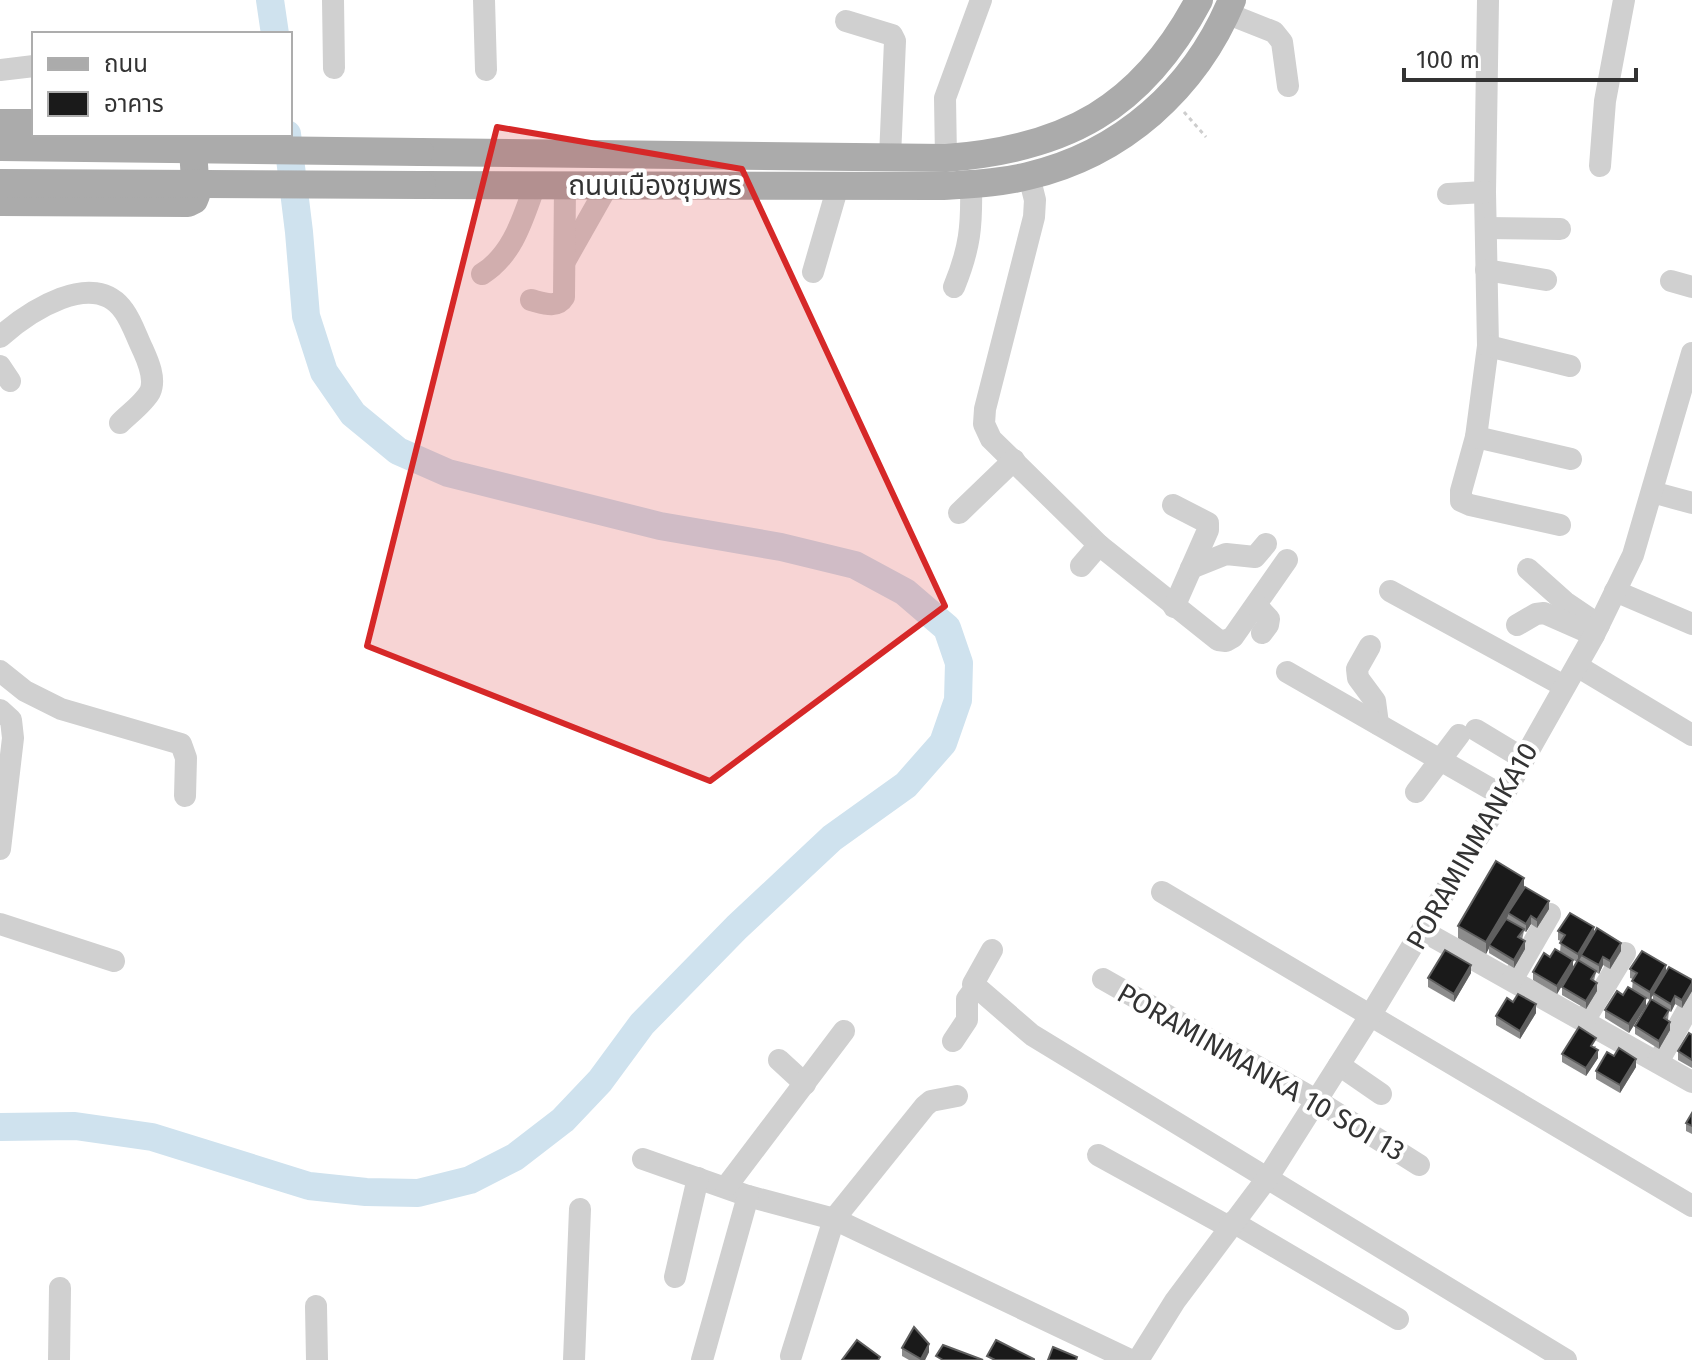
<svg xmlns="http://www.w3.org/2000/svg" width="1692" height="1360" viewBox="0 0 1692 1360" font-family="'Fira Sans','Noto Sans Thai',sans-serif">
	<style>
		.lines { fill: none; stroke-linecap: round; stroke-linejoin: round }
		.river { stroke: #cfe2ee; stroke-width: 28 }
		.path { stroke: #cdcdcd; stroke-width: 3; stroke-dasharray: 4 4; stroke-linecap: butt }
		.minor { stroke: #d0d0d0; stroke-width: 22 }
		.major { stroke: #ababab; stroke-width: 28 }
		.major-bridge { stroke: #ababab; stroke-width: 28 }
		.wall { fill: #8c8c8c }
		.shaded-wall { fill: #5f5f5f }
		.building { fill: #1a1a1a; stroke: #5f5f5f; stroke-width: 2 }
		.marked { fill: #d62828; fill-opacity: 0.2; stroke: #d62828; stroke-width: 6; stroke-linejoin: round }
		.labels { text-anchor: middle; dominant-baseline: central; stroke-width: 8; stroke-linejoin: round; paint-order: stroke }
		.street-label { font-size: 28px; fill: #333; stroke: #fff }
	</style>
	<rect width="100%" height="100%" fill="#fff"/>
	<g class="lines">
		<g class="river">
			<path d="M270 0 275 34"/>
			<path d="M0 1127 75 1126 152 1137 309 1186 366 1192 418 1193 470 1180 515 1157 563 1120 600 1081 642 1024 737 927 832 838 906 785 943 743 958 700 959 663 947 628 905 592 855 565 781 547 660 526 448 473 398 451 353 414 324 372 306 316 299 232 287 134"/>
		</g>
		<path class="path" d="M1184 112 1206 137"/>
		<g class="minor">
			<path d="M333 0 334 68"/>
			<path d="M484 0 486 70"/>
			<path d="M1488 0 1485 192 1488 346 1476 437 1461 491V501L1470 505 1560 525"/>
			<path d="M1226 13 1274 32 1282 42 1288 86"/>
			<path d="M846 21 892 35 895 41 890 157"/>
			<path d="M0 70 34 66"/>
			<path d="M946 158 945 98 981 0"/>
			<path d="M1600 166 1605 101 1624 0"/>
			<path d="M1029 176 1035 200 1034 217 985 409 984 424 991 439 1099 545 1218 640 1226 641 1233 637 1287 560"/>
			<path d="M1448 194 1485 192"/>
			<path d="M1486 228 1560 229"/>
			<path d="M565 261 608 185"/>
			<path d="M1486 270 1546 280"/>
			<path d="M813 272 838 186"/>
			<path d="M482 274C513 255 523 218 535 185"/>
			<path d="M1671 281 1692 287"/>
			<path d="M954 287C970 248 972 226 971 184"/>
			<path d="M531 300C543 303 557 309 564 297L565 185"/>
			<path d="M0 337C27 313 94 267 124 311 132 322 137 338 143 350 148 361 156 379 150 392 144 403 129 414 120 423"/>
			<path d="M1488 346 1570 366"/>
			<path d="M0 366 10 381"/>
			<path d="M1476 437 1571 459"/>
			<path d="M1652 492 1692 503"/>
			<path d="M1173 505 1208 523V530L1174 607"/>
			<path d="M959 513 1014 460"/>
			<path d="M1081 566 1099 545"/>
			<path d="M1191 568 1226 554 1255 557 1266 544"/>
			<path d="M1528 569 1565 602 1599 625"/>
			<path d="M1390 591 1564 686"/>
			<path d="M1615 591 1692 624"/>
			<path d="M1256 605 1269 619 1268 625 1262 633"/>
			<path d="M1517 625 1536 614 1544 613 1594 635"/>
			<path d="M1370 646 1357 669 1358 678 1375 701 1378 724"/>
			<path d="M1577 666 1692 735"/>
			<path d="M0 671 25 691 61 709 181 744 186 758 185 796"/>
			<path d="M1287 672 1503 796"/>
			<path d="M0 710 11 720 13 738 0 849"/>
			<path d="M1476 730 1524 759"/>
			<path d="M1416 792 1459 735"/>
			<path d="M1162 892 1692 1206"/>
			<path d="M0 924 114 961"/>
			<path d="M1423 931 1692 1082"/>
			<path d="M992 950 973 984 1032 1035 1566 1360"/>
			<path d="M1103 979 1316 1100 1419 1165"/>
			<path d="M1512 980 1550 914"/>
			<path d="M1584 1021 1625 953"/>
			<path d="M953 1041 967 1020V999L976 987"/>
			<path d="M779 1060 805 1084"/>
			<path d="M1658 1062 1692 1002"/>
			<path d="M1339 1065 1381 1094"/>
			<path d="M1098 1155 1229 1227"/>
			<path d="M643 1159 748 1196 834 1219 1130 1360"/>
			<path d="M726 1187 844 1031"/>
			<path d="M1233 1222 1398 1319"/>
			<path d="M675 1277 698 1178"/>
			<path d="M316 1306 317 1360"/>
			<path d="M791 1356 834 1219 925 1106 931 1101 957 1096"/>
			<path d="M59 1360 60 1288"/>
			<path d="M574 1360 580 1209"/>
			<path d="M702 1360 748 1196"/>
			<path d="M1138 1360 1175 1301 1268 1177 1370 1016 1503 796 1594 635 1633 555 1692 353"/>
		</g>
		<g class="major">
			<path d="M0 123H34"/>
			<path d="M420 152 946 158C1066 149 1142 108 1199 0"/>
			<path d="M422 185 943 186C972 184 1000 183 1028 176 1122 154 1195 89 1232 0"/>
			<path d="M0 202 188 203 194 200 196 195 192 134"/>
		</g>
		<g class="major-bridge">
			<path d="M0 147 420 152"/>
			<path d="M0 183 422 185"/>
		</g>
	</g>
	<g class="wall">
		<path d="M1524 888 1549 909 1537 928 1531 924 1526 932 1524 931 1522 940 1525 949 1514 968 1489 953V948L1486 954 1458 938V926Z"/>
		<path d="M1558 931 1594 934 1621 951 1610 969 1603 965 1599 974 1596 972 1594 981 1597 991 1586 1009 1562 995V987L1577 962 1560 952 1561 941 1558 940Z"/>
		<path d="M1550 957 1573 960 1557 994 1533 980V972Z"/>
		<path d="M1630 969 1666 972 1692 980V991L1682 1008 1675 1004 1671 1012 1669 1011 1668 1020 1670 1030 1659 1049 1635 1034V1026L1653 1001V995L1650 1000 1646 998V1006L1629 1033 1605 1018V1010L1632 989 1633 979 1630 978Z"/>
		<path d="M1471 973 1454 1002 1428 987V978Z"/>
		<path d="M1513 1002 1536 1013 1520 1039 1496 1025V1016Z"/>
		<path d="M1692 1035V1068L1678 1060V1051Z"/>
		<path d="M1596 1046 1595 1048 1598 1058 1586 1076 1562 1062V1054Z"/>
		<path d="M1614 1056 1636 1067 1620 1093 1596 1079V1071Z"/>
		<path d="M1692 1113V1134L1686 1131V1123Z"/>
		<path d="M902 1348 929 1352 925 1360H909L902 1356Z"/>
	</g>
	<g class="shaded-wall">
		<path d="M1524 878V890L1508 913V916L1491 946 1489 945V948L1486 954V942Z"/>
		<path d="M1549 901V909L1537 928V920Z"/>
		<path d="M1531 916V924L1526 932V924Z"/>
		<path d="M1594 927V936L1578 962V954Z"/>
		<path d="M1525 941V949L1514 968V960Z"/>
		<path d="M1621 943V951L1610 969V961Z"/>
		<path d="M1603 957V965L1599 974V965Z"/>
		<path d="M1573 960V968L1557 994V986Z"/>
		<path d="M1471 965V973L1454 1002V994Z"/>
		<path d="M1666 965V974L1650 1000V992Z"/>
		<path d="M1597 983V991L1586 1009V1001Z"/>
		<path d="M1692 983V991L1682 1008V1000Z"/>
		<path d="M1675 996V1004L1671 1012V1004Z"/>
		<path d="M1646 998V1006L1629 1033V1024Z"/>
		<path d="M1536 1004V1013L1520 1039V1031Z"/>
		<path d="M1670 1022V1030L1659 1049V1041Z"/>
		<path d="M1598 1050V1058L1586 1076V1068Z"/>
		<path d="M1636 1059V1067L1620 1093V1085Z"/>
		<path d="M929 1344V1352L925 1360H921Z"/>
	</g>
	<g class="building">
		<path d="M1496 861 1524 878 1486 942 1458 926Z"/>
		<path d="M1525 887 1549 901 1537 920 1531 916 1526 924 1508 913Z"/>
		<path d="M1570 913 1594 927 1578 954 1560 943 1565 935 1558 931Z"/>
		<path d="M1506 919 1524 929 1518 937 1525 941 1514 960 1489 945Z"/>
		<path d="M1597 928 1621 943 1610 961 1603 957 1599 965 1581 955Z"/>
		<path d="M1555 949 1573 960 1557 986 1533 972 1544 953 1550 957Z"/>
		<path d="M1445 950 1471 965 1454 994 1428 978Z"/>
		<path d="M1642 951 1666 965 1650 992 1632 981 1637 973 1630 969Z"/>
		<path d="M1578 960 1596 971 1591 979 1597 983 1586 1001 1562 987Z"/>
		<path d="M1669 967 1692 980V983L1682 1000 1675 996 1671 1004 1653 993Z"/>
		<path d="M1628 987 1646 998 1629 1024 1605 1010 1617 991 1623 995Z"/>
		<path d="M1518 994 1536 1004 1520 1031 1496 1016 1507 998 1513 1002Z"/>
		<path d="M1651 999 1669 1010 1664 1018 1670 1022 1659 1041 1635 1026Z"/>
		<path d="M1579 1027 1596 1038 1591 1046 1598 1050 1586 1068 1562 1054Z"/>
		<path d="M1689 1033 1692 1035V1060L1678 1051Z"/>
		<path d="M1619 1048 1636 1059 1620 1085 1596 1071 1607 1052 1614 1056Z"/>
		<path d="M1692 1113V1126L1686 1123Z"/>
		<path d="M914 1327 929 1344 921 1359 902 1348Z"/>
		<path d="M857 1340 880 1357 878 1360H842Z"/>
		<path d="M996 1340 1034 1359V1360H995L987 1356Z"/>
		<path d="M943 1345 983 1360H943L936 1356Z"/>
		<path d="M1053 1347 1077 1357 1076 1360H1048Z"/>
	</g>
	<path class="marked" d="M497 127 742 169 945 606 710 781 367 646Z"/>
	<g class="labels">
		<g class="street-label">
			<text x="655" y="185">ถนนเมืองชุมพร</text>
			<text transform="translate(1472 846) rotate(-60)">PORAMINMANKA10</text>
			<text transform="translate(1261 1072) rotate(30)">PORAMINMANKA 10 SOI 13</text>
		</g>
	</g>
	<rect x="32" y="32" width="260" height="104" fill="#ffffff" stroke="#adadad" stroke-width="2"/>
	<rect x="48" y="58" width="40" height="12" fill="#ababab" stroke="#adadad" stroke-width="2"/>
	<text x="104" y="72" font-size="24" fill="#333333">ถนน</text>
	<rect x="48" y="92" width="40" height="24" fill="#1a1a1a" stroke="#adadad" stroke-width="2"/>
	<text x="104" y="112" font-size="24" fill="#333333">อาคาร</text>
	<path d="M1404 68v12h232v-12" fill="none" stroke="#333333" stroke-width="4"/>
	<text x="1416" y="68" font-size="24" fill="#333333" stroke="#ffffff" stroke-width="6" paint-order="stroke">100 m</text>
</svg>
